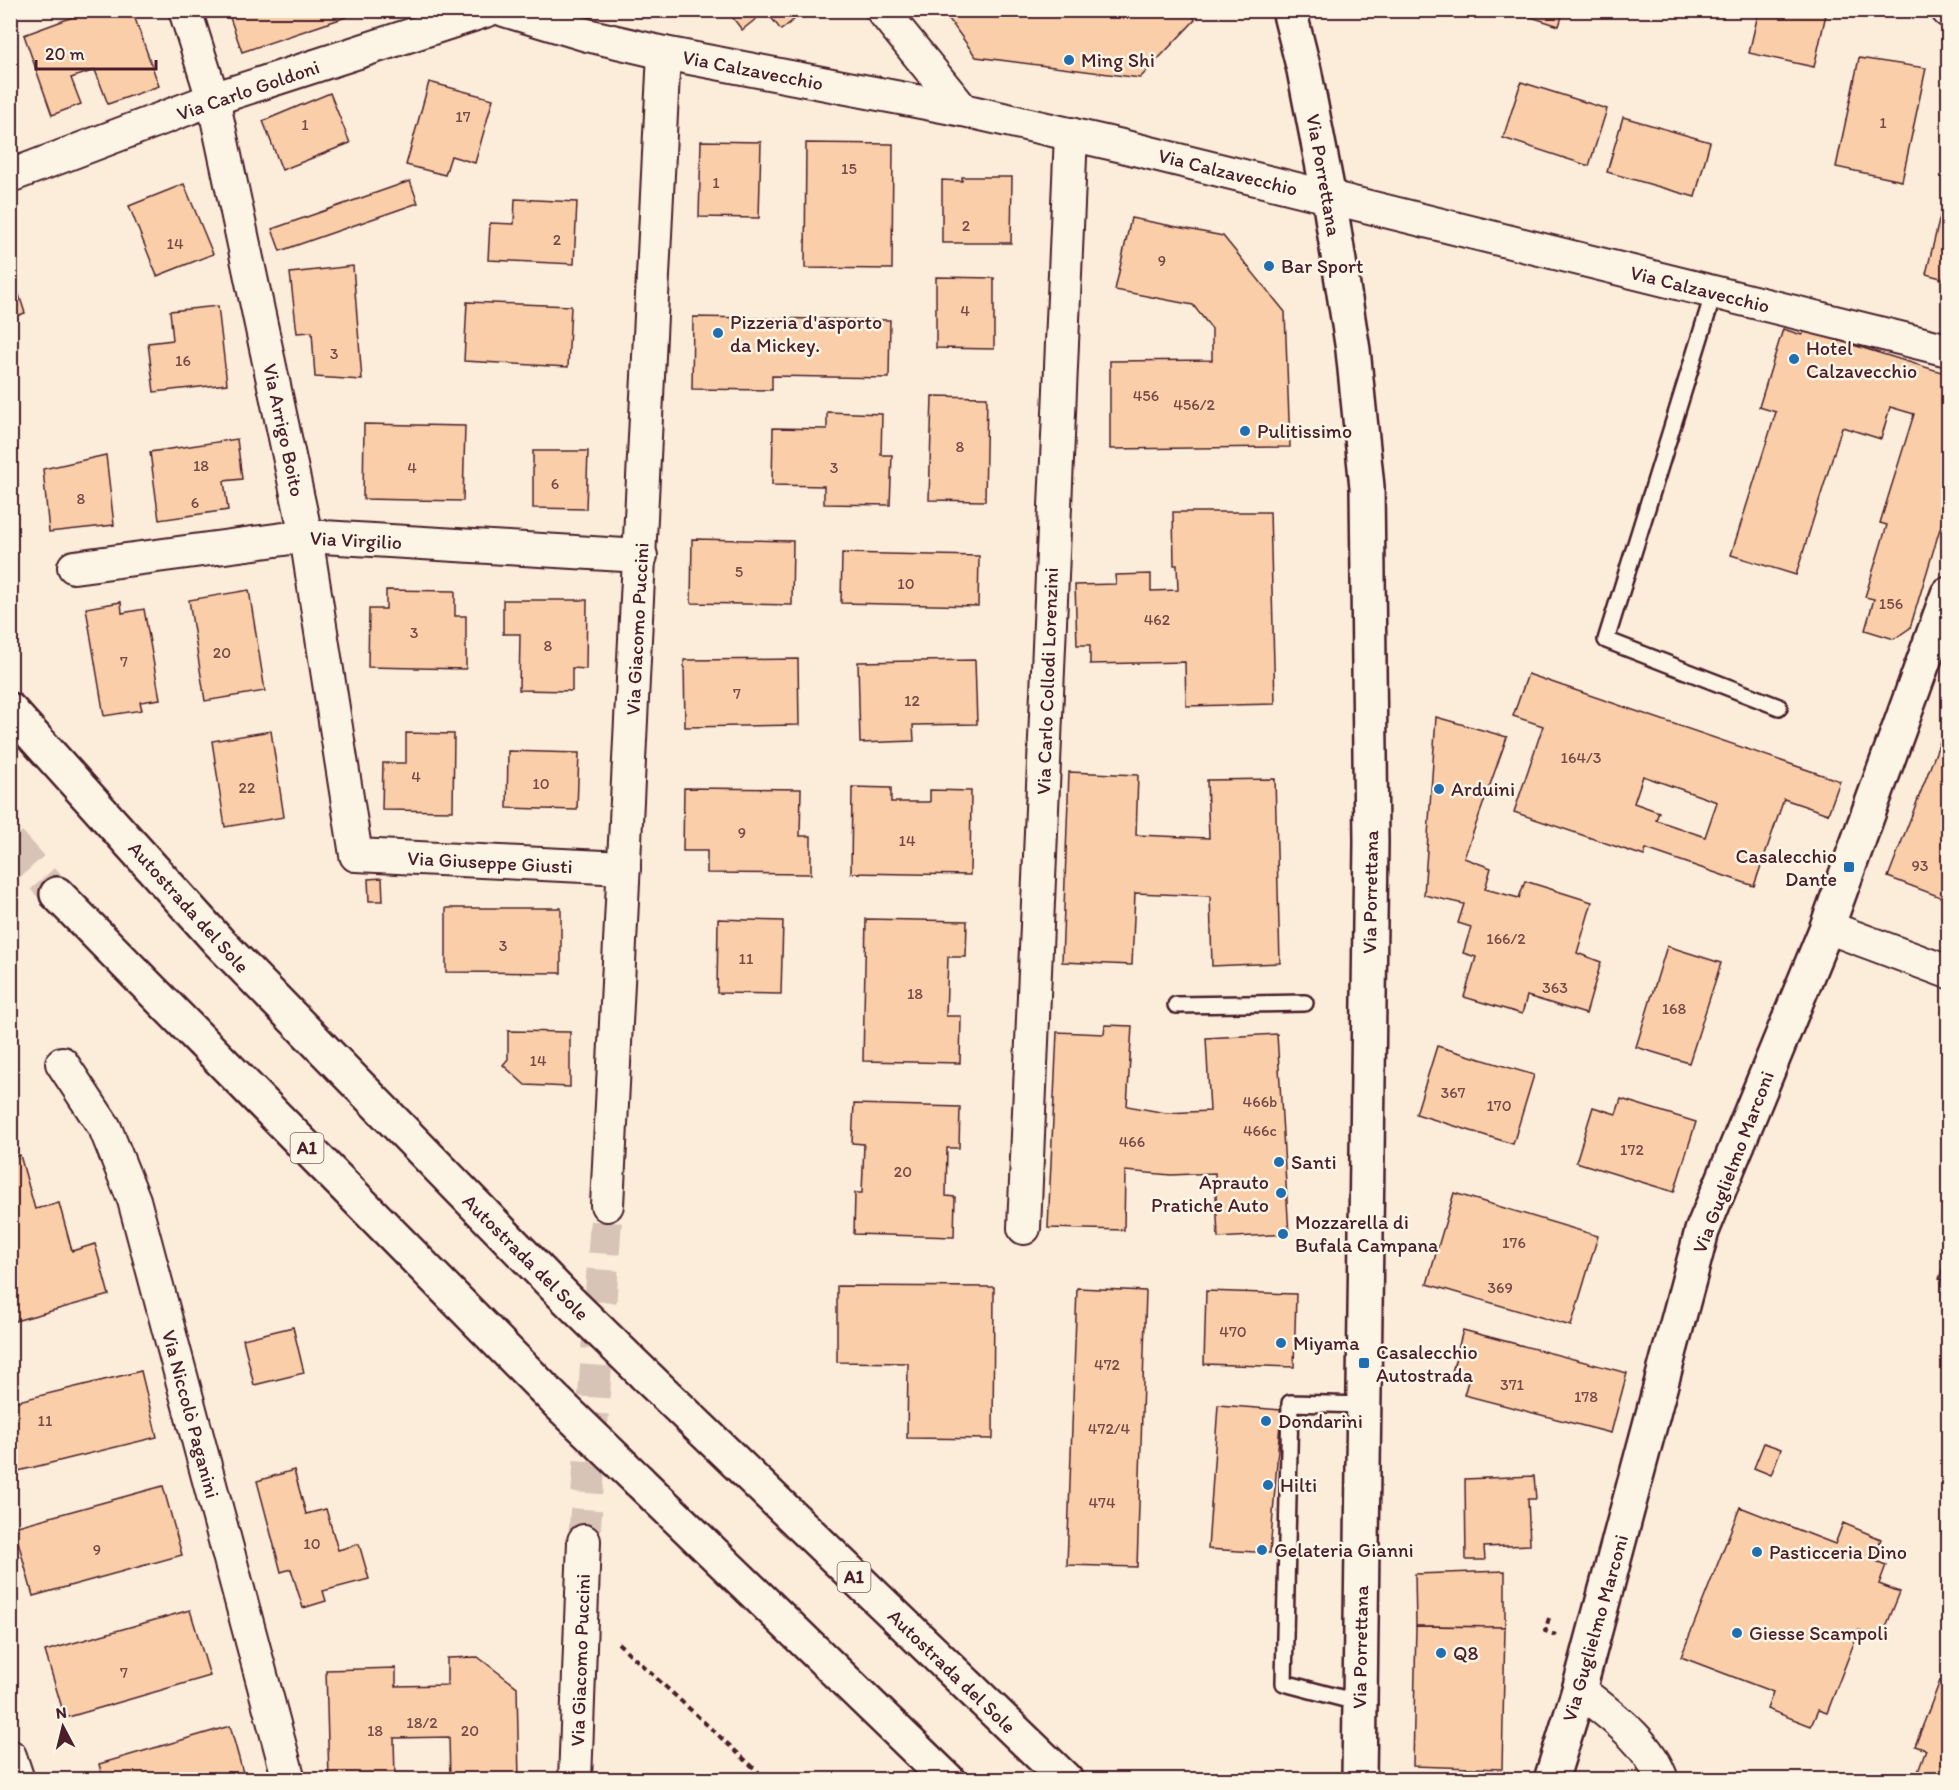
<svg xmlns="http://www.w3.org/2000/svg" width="1959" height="1790" viewBox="0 0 1959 1790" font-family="Itim,sans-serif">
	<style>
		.building { fill: #f9cea8; stroke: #4a1f2b; stroke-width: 1.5; fill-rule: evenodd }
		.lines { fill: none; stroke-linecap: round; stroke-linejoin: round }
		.street-tunnel { stroke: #d8c4b6; stroke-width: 32; stroke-dasharray: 32 16; stroke-linecap: butt }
		.highway-tunnel { stroke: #d8c4b6; stroke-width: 33; stroke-dasharray: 33 16; stroke-linecap: butt }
		.lane-casing { stroke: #4a1f2b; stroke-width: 20 }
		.street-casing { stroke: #4a1f2b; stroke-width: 36 }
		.secondary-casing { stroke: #4a1f2b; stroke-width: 38 }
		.primary-casing { stroke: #4a1f2b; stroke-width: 38 }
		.highway-casing { stroke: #4a1f2b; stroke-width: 38 }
		.path { stroke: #4a1f2b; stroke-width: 4; stroke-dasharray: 6 4.5; stroke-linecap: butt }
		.lane { stroke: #fcf5e5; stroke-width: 15 }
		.street { stroke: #fcf5e5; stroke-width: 32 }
		.secondary { stroke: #fcf5e5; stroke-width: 33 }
		.primary { stroke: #fcf5e5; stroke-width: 33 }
		.highway { stroke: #fcf5e5; stroke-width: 33 }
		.highway-bridge-casing { stroke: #4a1f2b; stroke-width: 38; stroke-linecap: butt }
		.highway-bridge { stroke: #fcf5e5; stroke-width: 33 }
		.poi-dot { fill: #1f6fb2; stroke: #fcf5e5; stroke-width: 2 }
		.labels { text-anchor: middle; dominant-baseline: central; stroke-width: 5; stroke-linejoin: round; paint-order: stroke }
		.number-label { font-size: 16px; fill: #764b4a }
		.shield { fill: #fcf5e5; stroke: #7f5f63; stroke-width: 1.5 }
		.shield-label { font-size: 18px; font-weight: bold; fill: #4a1f2b }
		.poi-label { font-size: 20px; fill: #4a1f2b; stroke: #fcf5e5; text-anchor: start }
		.street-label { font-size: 20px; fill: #4a1f2b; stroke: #fcf5e5 }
	</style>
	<rect width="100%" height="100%" fill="#fbedd9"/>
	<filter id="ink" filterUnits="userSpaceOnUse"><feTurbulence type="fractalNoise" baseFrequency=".0167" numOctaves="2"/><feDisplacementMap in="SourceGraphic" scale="12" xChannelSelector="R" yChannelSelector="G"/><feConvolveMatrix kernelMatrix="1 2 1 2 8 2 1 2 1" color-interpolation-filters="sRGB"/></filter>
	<g filter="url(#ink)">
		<g class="building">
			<path d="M92 10H132L159 86 108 104 95 70 71 78 81 104 52 115 24 35Z"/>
			<path d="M232 10H354L349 16 242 52 228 12Z"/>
			<path d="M727 10H806L781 30 766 11 742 30Z"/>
			<path d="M952 10H1191L1195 20 1140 78 976 57 946 15Z"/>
			<path d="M1509 10H1564L1559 26Z"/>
			<path d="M1759 10H1827L1814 67 1749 53Z"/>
			<path d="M1859 58 1926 68 1902 181 1836 167Z"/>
			<path d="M429 82 493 99 475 163 451 156 445 175 406 165Z"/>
			<path d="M1521 82 1607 109 1589 166 1503 138Z"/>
			<path d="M330 93 350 143 282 170 263 121Z"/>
			<path d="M1623 117 1710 142 1695 197 1607 172Z"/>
			<path d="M701 141 761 142 759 218 699 217Z"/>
			<path d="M806 143 893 144 892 269 805 268Z"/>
			<path d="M962 177H1012L1011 243H942V180L962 181Z"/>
			<path d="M410 181 418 203 280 251 272 229Z"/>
			<path d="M184 184 213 254 157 276 129 206Z"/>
			<path d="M1948 184V280L1926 274Z"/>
			<path d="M515 199 577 202 574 264 488 260 490 223 514 224Z"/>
			<path d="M1131 218 1223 236 1285 312 1290 447 1110 449V361L1212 360V329L1193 305 1115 290Z"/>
			<path d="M353 266 362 380 315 377 312 332 297 333 290 273Z"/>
			<path d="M10 267 25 313 10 318Z"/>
			<path d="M936 277 994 278V349L936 348Z"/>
			<path d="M467 302 571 306 568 367 464 361Z"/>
			<path d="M218 306 227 384 154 392 148 343 173 340 170 311Z"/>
			<path d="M693 317 890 320 889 378 772 376V390L692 389Z"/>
			<path d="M1783 329 1802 335 1804 330 1948 374V502L1910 628 1894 639 1865 630 1874 599 1865 597 1887 525 1880 523 1914 414 1890 407 1881 439 1842 427 1796 575 1731 555 1776 412 1759 407Z"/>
			<path d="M932 396 987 397 985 501 929 500Z"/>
			<path d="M827 412 882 414 881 455H892L890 505 824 504V486L772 485 773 428 827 429Z"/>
			<path d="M364 424 465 426 463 501 363 499Z"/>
			<path d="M237 439 242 479 224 481 228 510 159 520 150 452Z"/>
			<path d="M533 451H588L586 509 533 508Z"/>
			<path d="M106 455 114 525 49 532 43 469Z"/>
			<path d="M1173 512H1270L1275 704 1186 706 1185 662 1090 664V645H1077L1075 585 1116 584 1115 575 1151 574V591L1178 590 1177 565H1174Z"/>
			<path d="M692 539 793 541 792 605 691 603Z"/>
			<path d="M842 553 979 556 978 606 841 603Z"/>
			<path d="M249 590 265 691 205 701 189 600Z"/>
			<path d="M386 590 455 591V616H466V669L368 667 369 609H386Z"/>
			<path d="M503 600H587L586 669 572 668V691L519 690 520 634H503Z"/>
			<path d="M121 602 122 613 144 609 160 699 140 702 142 710 104 716 86 608Z"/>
			<path d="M798 659 799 725 685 727 684 660Z"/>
			<path d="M975 660 977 724 913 725 914 741 860 743 858 662Z"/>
			<path d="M1528 674 1840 781 1828 814 1784 799 1754 886 1646 849 1644 856 1514 812 1543 726 1513 716ZM1643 776 1717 802 1705 837 1656 820 1659 812 1634 803Z"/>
			<path d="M1436 717 1507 737 1464 858 1491 868 1485 889 1519 898 1525 881 1592 902 1577 953 1601 962 1586 1014 1527 996 1522 1014 1464 997 1476 957 1463 953 1471 927 1458 923 1464 904 1424 895Z"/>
			<path d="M1948 721V900L1888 877Z"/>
			<path d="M271 731 284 817 225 827 212 741Z"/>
			<path d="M406 733 454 734 453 811 382 810 383 763H406Z"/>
			<path d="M508 751 579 753 577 810 507 808Z"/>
			<path d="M1069 772 1138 775 1136 835 1209 838 1207 780 1275 779 1280 963 1212 966 1210 896 1135 893 1132 965 1062 962Z"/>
			<path d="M852 787 891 788V802H930V790L971 791 970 875 851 873Z"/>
			<path d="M684 788 801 789 800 836H811V874L707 873V851H683Z"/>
			<path d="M382 878 383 901H369L368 879Z"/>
			<path d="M446 908H561V973L446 972Z"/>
			<path d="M718 919 783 921 781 994 717 993Z"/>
			<path d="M866 919 967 921 966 957H948L946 1016H961L960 1063 863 1061Z"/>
			<path d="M1667 946 1721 963 1689 1063 1636 1047Z"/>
			<path d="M1105 1025 1132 1026 1127 1106 1166 1113 1210 1111 1206 1038 1277 1034 1289 1234 1218 1238 1215 1173 1171 1175 1125 1171 1124 1230 1048 1228 1057 1032 1104 1034Z"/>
			<path d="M508 1031 570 1032V1087L525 1085 503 1065 508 1059Z"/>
			<path d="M1437 1046 1534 1075 1513 1144 1416 1114Z"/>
			<path d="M1621 1099 1696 1122 1674 1192 1576 1162 1593 1107 1616 1114Z"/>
			<path d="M854 1104 960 1107 959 1148H947L946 1196 955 1197 954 1237 854 1234 855 1193H862L864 1144 852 1143Z"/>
			<path d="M20 1155 35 1209 59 1203 72 1251 95 1244 109 1295 15 1321 10 1305V1157Z"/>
			<path d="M1454 1193 1598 1236 1571 1326 1427 1284Z"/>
			<path d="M1948 1252V1283L1939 1279Z"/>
			<path d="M837 1286 994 1287 993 1439 907 1438 908 1363 837 1362Z"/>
			<path d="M1077 1288 1146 1291 1137 1567 1067 1565Z"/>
			<path d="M1206 1291 1296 1294 1294 1367 1204 1364Z"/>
			<path d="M293 1327 304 1373 254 1385 243 1339Z"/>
			<path d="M1463 1330 1627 1373 1611 1433 1464 1395 1468 1381 1451 1376Z"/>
			<path d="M141 1371 157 1437 10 1473V1403Z"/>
			<path d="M1218 1405 1281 1410 1270 1553 1208 1549Z"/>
			<path d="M1764 1443 1781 1449 1771 1475 1754 1468Z"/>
			<path d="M294 1470 306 1514 326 1509 338 1550 359 1544 369 1579 323 1591 326 1601 303 1608 291 1569 281 1572 257 1481Z"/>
			<path d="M1534 1476 1536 1499H1528L1530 1545 1484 1547 1485 1560H1466L1465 1479Z"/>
			<path d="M163 1486 182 1555 33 1596 14 1527Z"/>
			<path d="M1740 1507 1835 1544 1843 1523 1881 1539 1873 1560 1886 1565 1879 1584 1900 1592 1881 1639 1859 1630 1827 1713 1818 1710 1811 1726 1767 1709 1773 1692 1681 1657Z"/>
			<path d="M1505 1571V1627L1416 1626 1415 1574Z"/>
			<path d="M190 1610 210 1676 65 1718 45 1651Z"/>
			<path d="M1416 1626 1505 1627 1502 1769 1413 1766Z"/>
			<path d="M478 1657 517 1687 519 1780H450L449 1737 394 1738 395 1778 329 1779 326 1670 396 1668V1686L447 1685V1658Z"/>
			<path d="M1940 1681 1948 1684V1780H1915L1926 1750 1915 1746Z"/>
			<path d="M230 1726 245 1780H103L99 1764Z"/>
		</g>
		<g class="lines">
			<path class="street-tunnel" d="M584 1541 607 1205"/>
			<path class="highway-tunnel" d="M10 842 57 894"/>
			<g class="lane-casing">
				<g id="lane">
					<path d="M1714 292 1606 640 1779 707"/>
					<path d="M1176 1005 1305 1003"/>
					<path d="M1360 1703 1284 1683 1290 1403 1364 1405"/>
				</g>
			</g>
			<g class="street-casing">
				<g id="street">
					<path d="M185 10 213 99 306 536 356 855 624 868"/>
					<path d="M504 10 587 35 664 53 963 110 1118 145 1948 350"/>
					<path d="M882 10 963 110"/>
					<path d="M1948 10V11"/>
					<path d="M10 176 213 99 488 10"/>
					<path d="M74 567 306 536 641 556"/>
					<path d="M1827 927 1948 972"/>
					<path d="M62 1063 105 1128 134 1200 289 1780"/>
					<path d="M607 1205 664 53"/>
					<path d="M1024 1228 1071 134"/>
					<path d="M1579 1690C1610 1715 1649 1741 1662 1780"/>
					<path d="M10 1756 18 1780"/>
					<path d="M575 1780 584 1541"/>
				</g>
			</g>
			<g class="secondary-casing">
				<path id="secondary" d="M1551 1780 1579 1690 1702 1231 1827 927 1948 594"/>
			</g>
			<g class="primary-casing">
				<path id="primary" d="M1289 10 1304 70 1329 198 1353 350 1367 487 1371 842 1359 1780"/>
			</g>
			<g class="highway-casing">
				<g id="highway">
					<path d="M10 710 219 942 565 1297"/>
					<path d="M57 894 557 1402"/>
					<path d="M644 1374 1066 1780"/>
					<path d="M639 1481 948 1780"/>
				</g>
			</g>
			<g class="path">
				<path d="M1549 1618 1545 1631 1556 1635"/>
				<path d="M618 1643 767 1780"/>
			</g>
			<use href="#lane" class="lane"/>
			<use href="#street" class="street"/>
			<use href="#secondary" class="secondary"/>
			<use href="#primary" class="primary"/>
			<use href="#highway" class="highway"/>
			<g class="highway-bridge-casing">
				<g id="highway-bridge">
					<path d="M565 1297 644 1374"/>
					<path d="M557 1402 639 1481"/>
				</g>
			</g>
			<use href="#highway-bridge" class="highway-bridge"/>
		</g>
	</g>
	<g class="poi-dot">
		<circle cx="1069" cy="60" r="6"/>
		<circle cx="1269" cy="266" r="6"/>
		<circle cx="718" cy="333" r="6"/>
		<circle cx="1794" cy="359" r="6"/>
		<circle cx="1245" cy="431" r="6"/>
		<circle cx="1439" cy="789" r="6"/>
		<rect x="1843" y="861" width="12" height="12" rx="3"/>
		<circle cx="1279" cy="1162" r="6"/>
		<circle cx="1281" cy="1193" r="6"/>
		<circle cx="1283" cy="1234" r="6"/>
		<circle cx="1281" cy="1343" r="6"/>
		<rect x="1358" y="1357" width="12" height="12" rx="3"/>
		<circle cx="1266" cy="1421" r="6"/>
		<circle cx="1268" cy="1485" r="6"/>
		<circle cx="1262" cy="1550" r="6"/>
		<circle cx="1757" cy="1552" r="6"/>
		<circle cx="1737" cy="1633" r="6"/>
		<circle cx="1441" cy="1653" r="6"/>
	</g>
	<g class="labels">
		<g class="number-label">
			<text x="463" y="116">17</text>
			<text x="1883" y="122">1</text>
			<text x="305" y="124">1</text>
			<text x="849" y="168">15</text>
			<text x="716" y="182">1</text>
			<text x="966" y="225">2</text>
			<text x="557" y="239">2</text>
			<text x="175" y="243">14</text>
			<text x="1162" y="260">9</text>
			<text x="965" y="310">4</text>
			<text x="334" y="353">3</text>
			<text x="183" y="360">16</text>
			<text x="1146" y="395">456</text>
			<text x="1194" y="404">456/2</text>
			<text x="960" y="446">8</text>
			<text x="201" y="465">18</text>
			<text x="412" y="467">4</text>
			<text x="834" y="467">3</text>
			<text x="555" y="483">6</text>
			<text x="81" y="498">8</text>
			<text x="195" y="502">6</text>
			<text x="739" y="571">5</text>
			<text x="906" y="583">10</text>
			<text x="1891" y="603">156</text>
			<text x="1157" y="619">462</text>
			<text x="414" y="632">3</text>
			<text x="548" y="645">8</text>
			<text x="222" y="652">20</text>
			<text x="124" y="661">7</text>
			<text x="737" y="693">7</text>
			<text x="912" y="700">12</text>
			<text x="1581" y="757">164/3</text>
			<text x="416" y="776">4</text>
			<text x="541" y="783">10</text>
			<text x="247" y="787">22</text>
			<text x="742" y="832">9</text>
			<text x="907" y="840">14</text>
			<text x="1920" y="865">93</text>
			<text x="1506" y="938">166/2</text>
			<text x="503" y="945">3</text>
			<text x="746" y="958">11</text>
			<text x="1555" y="987">363</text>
			<text x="915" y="993">18</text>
			<text x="1674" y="1008">168</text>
			<text x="538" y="1060">14</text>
			<text x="1453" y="1092">367</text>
			<text x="1260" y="1101">466b</text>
			<text x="1499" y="1105">170</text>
			<text x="1260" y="1130">466c</text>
			<text x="1132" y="1141">466</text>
			<text x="1632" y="1149">172</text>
			<text x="903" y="1171">20</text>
			<text x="1514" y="1242">176</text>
			<text x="1500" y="1287">369</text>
			<text x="1233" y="1331">470</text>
			<text x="1107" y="1364">472</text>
			<text x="1512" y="1384">371</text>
			<text x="1586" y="1396">178</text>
			<text x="45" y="1420">11</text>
			<text x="1109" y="1428">472/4</text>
			<text x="1102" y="1502">474</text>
			<text x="312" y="1543">10</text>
			<text x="97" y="1549">9</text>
			<text x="124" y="1672">7</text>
			<text x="422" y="1722">18/2</text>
			<text x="375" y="1730">18</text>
			<text x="470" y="1730">20</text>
		</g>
		<g class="shield">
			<rect x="290.5" y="1133" width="33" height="30" rx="4.5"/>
			<rect x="837.5" y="1562" width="33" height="30" rx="4.5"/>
		</g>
		<g class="shield-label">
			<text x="307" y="1148">A1</text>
			<text x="854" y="1577">A1</text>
		</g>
		<g class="poi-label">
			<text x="1081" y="60">Ming Shi</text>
			<text x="1281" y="266">Bar Sport</text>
			<text x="730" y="322">Pizzeria d'asporto<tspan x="730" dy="23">da Mickey.</tspan></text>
			<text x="1806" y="348">Hotel<tspan x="1806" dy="23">Calzavecchio</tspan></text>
			<text x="1257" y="431">Pulitissimo</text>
			<text x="1451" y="789">Arduini</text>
			<text x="1837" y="856" text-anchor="end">Casalecchio<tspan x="1837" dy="23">Dante</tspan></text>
			<text x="1291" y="1162">Santi</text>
			<text x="1269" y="1182" text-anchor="end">Aprauto<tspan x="1269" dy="23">Pratiche Auto</tspan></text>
			<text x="1295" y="1222">Mozzarella di<tspan x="1295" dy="23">Bufala Campana</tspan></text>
			<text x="1293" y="1343">Miyama</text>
			<text x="1376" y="1352">Casalecchio<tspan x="1376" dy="23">Autostrada</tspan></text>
			<text x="1278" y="1421">Dondarini</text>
			<text x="1280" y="1485">Hilti</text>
			<text x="1274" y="1550">Gelateria Gianni</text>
			<text x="1769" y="1552">Pasticceria Dino</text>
			<text x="1749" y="1633">Giesse Scampoli</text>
			<text x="1453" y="1653">Q8</text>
		</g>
		<g class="street-label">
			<text transform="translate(753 70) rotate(11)">Via Calzavecchio</text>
			<text transform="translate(248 90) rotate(-19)">Via Carlo Goldoni</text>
			<text transform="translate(1228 172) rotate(14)">Via Calzavecchio</text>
			<text transform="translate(1324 175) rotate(80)">Via Porrettana</text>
			<text transform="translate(1700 289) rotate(14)">Via Calzavecchio</text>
			<text transform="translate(284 430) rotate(78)">Via Arrigo Boito</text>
			<text transform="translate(356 540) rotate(3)">Via Virgilio</text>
			<text transform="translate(637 629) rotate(-87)">Via Giacomo Puccini</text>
			<text transform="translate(1047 681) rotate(-88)">Via Carlo Collodi Lorenzini</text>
			<text transform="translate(490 862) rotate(3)">Via Giuseppe Giusti</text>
			<text transform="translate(1370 892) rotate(-89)">Via Porrettana</text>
			<text transform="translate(189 907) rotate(48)">Autostrada del Sole</text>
			<text transform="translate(1733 1162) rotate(-69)">Via Guglielmo Marconi</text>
			<text transform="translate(526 1257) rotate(45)">Autostrada del Sole</text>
			<text transform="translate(191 1414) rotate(75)">Via Niccolò Paganini</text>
			<text transform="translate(1595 1628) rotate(-74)">Via Guglielmo Marconi</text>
			<text transform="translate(1360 1647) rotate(-89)">Via Porrettana</text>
			<text transform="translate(580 1660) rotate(-88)">Via Giacomo Puccini</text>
			<text transform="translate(952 1671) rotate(44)">Autostrada del Sole</text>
		</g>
	</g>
	<rect width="1959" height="1790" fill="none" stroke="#fcf5e5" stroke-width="36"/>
	<rect x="18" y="18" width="1923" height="1754" fill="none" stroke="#4a1f2b" stroke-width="2" filter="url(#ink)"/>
	<g transform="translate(63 1727) rotate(353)" stroke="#fcf5e5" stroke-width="4.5" paint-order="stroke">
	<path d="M0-4.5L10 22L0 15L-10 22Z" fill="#4a1f2b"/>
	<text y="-9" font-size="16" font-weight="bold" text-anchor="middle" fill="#4a1f2b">N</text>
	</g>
	<path d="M36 60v9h120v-9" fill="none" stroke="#4a1f2b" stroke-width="3"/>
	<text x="45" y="60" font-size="18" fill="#4a1f2b" stroke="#fcf5e5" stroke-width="4.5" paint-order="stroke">20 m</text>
</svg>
